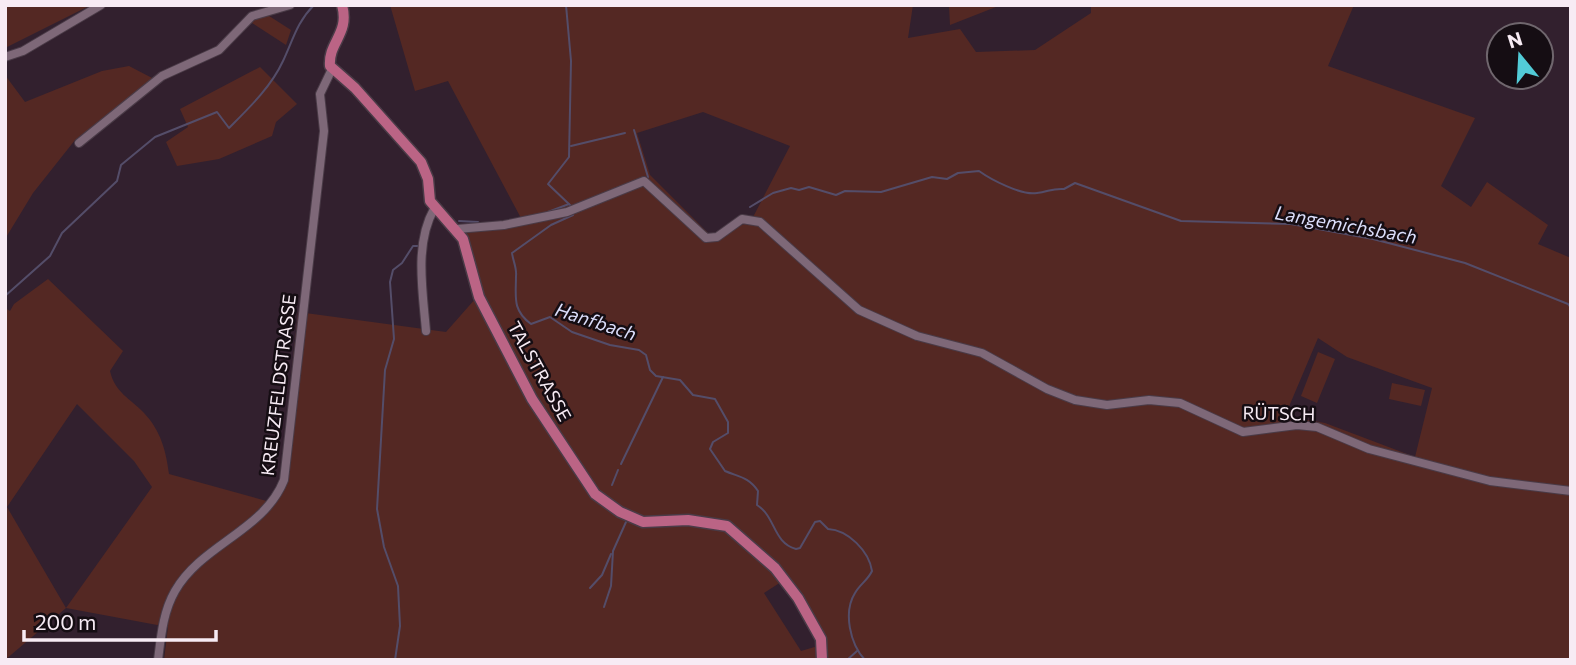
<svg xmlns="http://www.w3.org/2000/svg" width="1576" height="665" viewBox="0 0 1576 665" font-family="Commissioner,sans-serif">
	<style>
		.green { fill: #542823; fill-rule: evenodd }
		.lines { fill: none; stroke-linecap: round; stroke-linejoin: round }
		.stream { stroke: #544d69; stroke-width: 2 }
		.minor-casing { stroke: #4a3b47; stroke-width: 10 }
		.major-casing { stroke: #4a3b47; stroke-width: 13 }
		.minor { stroke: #7e6878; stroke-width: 8 }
		.major { stroke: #bb6485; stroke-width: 10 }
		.labels { text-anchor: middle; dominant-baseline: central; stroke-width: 5; stroke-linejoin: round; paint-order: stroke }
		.street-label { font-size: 18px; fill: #f7ebf4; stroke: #150d13 }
		.water-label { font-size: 19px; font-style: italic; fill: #dbddfa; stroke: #150d13 }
	</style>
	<rect width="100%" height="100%" fill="#32202e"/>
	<g class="green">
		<path d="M5 5H91L5 48Z"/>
		<path d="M390 5H913L908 38 960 29 976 52 1035 50 1091 13V5H1354L1328 66 1475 118 1441 186 1471 207 1487 182 1548 225 1538 244 1571 258V660H164L168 627 66 608 5 660V308L10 311 14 304 48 279 123 351 110 371C115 393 130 398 144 413 161 431 166 451 169 474L270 502 280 484 298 312 446 332 476 298 456 233 522 220 448 81 415 91ZM703 112 790 146 751 221 733 229 717 242 650 175 637 133ZM1318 338 1347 357 1432 388 1415 457 1325 423 1285 416ZM77 404 134 461 152 487 66 608 7 507ZM781 582 818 640V646L801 651 764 593Z"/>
		<path d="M949 5H1001L950 25Z"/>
		<path d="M266 14 291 30 286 45 252 23 255 18Z"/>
		<path d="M129 66 154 79 75 140 33 193 5 239V75L25 102 102 71Z"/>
		<path d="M260 67 297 104 276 122 272 136 219 159 177 166 166 142 188 127 180 109Z"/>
		<path d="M1318 352 1335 359 1317 403 1301 396Z"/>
		<path d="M1392 383 1425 390 1421 406 1389 399Z"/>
	</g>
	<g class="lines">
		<g class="stream">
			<path d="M566 5 571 61 569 157 548 184 571 206"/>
			<path d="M634 130 648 177"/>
			<path d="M571 146 625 133"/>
			<path d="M750 207 773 193 791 188 799 190 809 187 836 195 845 191 881 192 932 177 947 179 958 173 979 171C990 179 1022 196 1037 193 1048 192 1052 188 1064 189L1075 183 1181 221 1291 224 1373 239 1465 263 1568 304 1571 308"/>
			<path d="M548 212 569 204"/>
			<path d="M573 215 551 225 512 253C513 261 517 268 516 276 516 297 512 310 531 324L550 317 572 332 610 345 639 350 646 355 650 370 656 376 680 380 693 395 715 399 728 422V433L713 442 710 449 725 471C739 477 749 477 758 491L757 505C776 517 773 543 796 549L800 548 815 522 820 521 828 529C848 530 869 551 872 571 868 580 860 584 855 593 843 612 850 644 865 660"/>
			<path d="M459 221 478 222"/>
			<path d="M5 296 50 256 62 233 117 181 121 165 155 137 217 112 229 128C249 108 271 87 283 61 293 40 297 22 314 5"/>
			<path d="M621 464 663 377"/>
			<path d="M612 485 618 470"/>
			<path d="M590 588 602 575 611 554"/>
			<path d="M604 607 611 586 613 551 626 522"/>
			<path d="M395 660 400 626 398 586 384 547 377 509 385 370 394 339 390 282 393 270 402 263 413 246H418"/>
			<path d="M847 660 857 651"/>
		</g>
		<g class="minor-casing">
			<g id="minor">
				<path d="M5 57 23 51 101 5"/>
				<path d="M79 143 162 76 219 50 252 16 290 5"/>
				<path d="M457 229 504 225 567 212 644 181 706 238 717 237 742 219 760 222 859 310 917 336 982 353 1047 389 1075 400 1107 405 1149 400 1180 403 1243 432 1297 425 1317 427 1369 449 1490 481 1571 491"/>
				<path d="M426 331C423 293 414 244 434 209"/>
				<path d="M158 660C161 636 163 612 175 591 202 544 264 531 284 480L324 131 320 94 332 69"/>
			</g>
		</g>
		<g class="major-casing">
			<path id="major" d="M342 5C350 34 328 42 330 66L355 88 421 162 428 179 430 201 463 239 479 297 532 399 595 494 620 512 643 522 688 520 727 526 775 568 798 598 821 639 822 660"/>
		</g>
		<use href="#minor" class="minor"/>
		<use href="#major" class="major"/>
	</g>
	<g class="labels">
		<g class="street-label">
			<text transform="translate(540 371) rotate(61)">TALSTRASSE</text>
			<text transform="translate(278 385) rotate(-83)">KREUZFELDSTRASSE</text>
			<text transform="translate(1279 413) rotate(1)">RÜTSCH</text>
		</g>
		<g class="water-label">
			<text transform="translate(1346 224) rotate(10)">Langemichsbach</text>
			<text transform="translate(596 321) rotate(18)">Hanfbach</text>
		</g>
	</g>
	<rect width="1576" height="665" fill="none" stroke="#f7ebf4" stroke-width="14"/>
	<g transform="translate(1520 56) rotate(342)"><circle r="33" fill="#150d13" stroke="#6f666d" stroke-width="2"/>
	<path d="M0-5L12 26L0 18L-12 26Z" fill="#52cbd7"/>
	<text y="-10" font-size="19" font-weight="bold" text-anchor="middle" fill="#f7ebf4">N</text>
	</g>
	<path d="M24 630v10h192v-10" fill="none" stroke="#f7ebf4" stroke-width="3.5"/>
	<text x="35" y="630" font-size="21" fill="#f7ebf4" stroke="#150d13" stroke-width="5" paint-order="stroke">200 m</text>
</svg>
